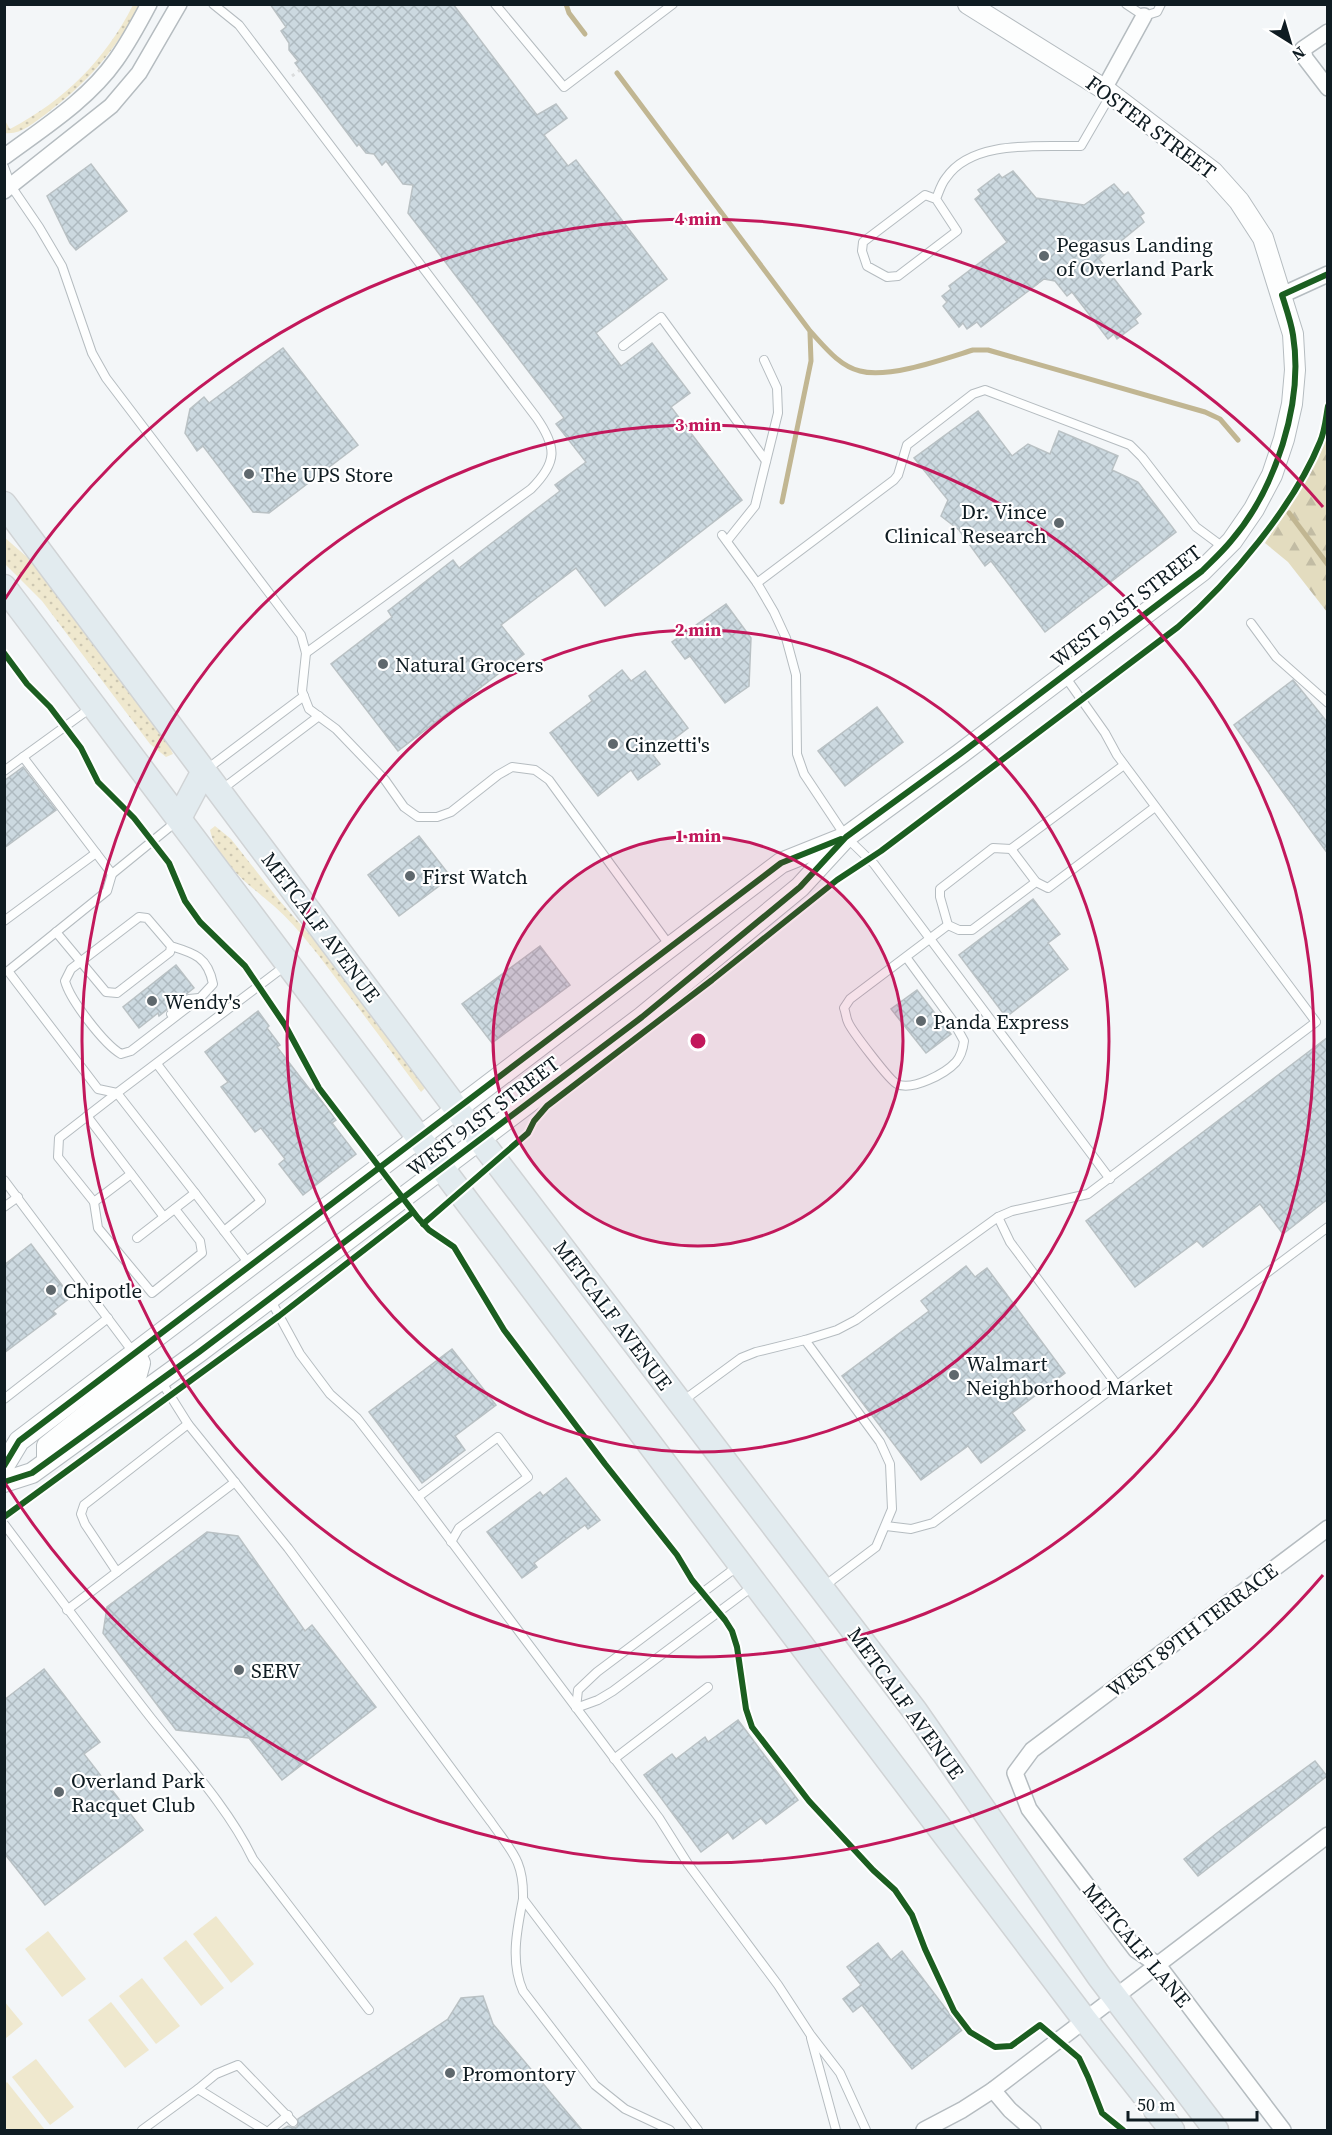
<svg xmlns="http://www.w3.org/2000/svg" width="1332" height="2135" viewBox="0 0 1332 2135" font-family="'Source Serif 4',serif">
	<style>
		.grass { fill: url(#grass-dots) }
		.forest { fill: url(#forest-firs) }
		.garden { fill: #efe8ce }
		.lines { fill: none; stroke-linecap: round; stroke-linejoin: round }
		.stream { stroke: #c1b692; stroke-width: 5 }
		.building { fill: url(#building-cross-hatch); stroke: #b9c1c4; stroke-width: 1.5 }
		.service-casing { stroke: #b5bcc0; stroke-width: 10 }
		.minor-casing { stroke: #b5bcc0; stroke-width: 18 }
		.tertiary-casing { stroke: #b5bcc0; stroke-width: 22 }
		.primary-casing { stroke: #d0d3d5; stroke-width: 27 }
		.path { stroke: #dadcdd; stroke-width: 3; stroke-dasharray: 3 4.5; stroke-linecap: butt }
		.service { stroke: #fdfefe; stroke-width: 8 }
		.minor { stroke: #fdfefe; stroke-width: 15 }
		.tertiary { stroke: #fdfefe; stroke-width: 20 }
		.primary { stroke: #e2ebef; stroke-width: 24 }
		.cycleway-casing { stroke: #fff; stroke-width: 10 }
		.cycleway { stroke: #1b5e20; stroke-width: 6 }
		.ring { fill: none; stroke: #c2185b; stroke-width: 3 }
		.poi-dot { fill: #5f686d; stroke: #fff; stroke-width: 2 }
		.labels { text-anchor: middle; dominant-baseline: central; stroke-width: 4.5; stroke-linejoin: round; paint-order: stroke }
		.street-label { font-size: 21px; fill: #0f1c22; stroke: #fff }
		.poi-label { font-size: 21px; fill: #0f1c22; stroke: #fff; text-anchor: start }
		.centre { fill: #c2185b; stroke: #fff; stroke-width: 3 }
		.ring-label { font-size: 18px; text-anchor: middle; font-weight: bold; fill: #c2185b; stroke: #fff; stroke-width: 4.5; stroke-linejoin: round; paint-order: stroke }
	</style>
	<defs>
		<pattern id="grass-dots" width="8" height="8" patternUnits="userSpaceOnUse" patternTransform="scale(1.5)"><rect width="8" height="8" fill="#efe8ce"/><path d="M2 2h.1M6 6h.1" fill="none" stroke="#ccc6b1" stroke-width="1.8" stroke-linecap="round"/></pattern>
		<pattern id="forest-firs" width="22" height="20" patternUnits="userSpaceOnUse" patternTransform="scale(1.5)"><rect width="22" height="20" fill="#e3dcbf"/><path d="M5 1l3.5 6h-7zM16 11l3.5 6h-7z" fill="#c2bca4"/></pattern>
		<pattern id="building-cross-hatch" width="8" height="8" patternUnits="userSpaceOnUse" patternTransform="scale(1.5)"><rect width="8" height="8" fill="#ccd9e0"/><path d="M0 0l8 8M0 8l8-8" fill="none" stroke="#aebac0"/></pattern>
	</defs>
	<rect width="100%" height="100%" fill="#f3f6f8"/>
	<g class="grass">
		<path d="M133 5H140C114 52 89 81 46 114 33 123 21 135 5 133L4 119 10 129C65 100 105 60 133 5Z"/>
		<path d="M4 537 35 564 164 736 173 754 166 757 150 744 42 601 5 564Z"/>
		<path d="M215 826 231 839 279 900 345 975 427 1086 421 1092C395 1057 370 1023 344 989 322 960 301 930 274 906 250 885 217 863 210 830Z"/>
	</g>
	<path class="forest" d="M1327 435H1328L1327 612 1288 562 1265 543 1301 486Z"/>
	<g class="garden">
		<path d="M216 1916 254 1964 231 1983 193 1934Z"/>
		<path d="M48 1931 86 1979 62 1997 25 1949Z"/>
		<path d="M186 1940 224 1988 201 2006 163 1958Z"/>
		<path d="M142 1978 180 2026 156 2044 119 1996Z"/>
		<path d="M4 2001 23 2024 5 2039H4Z"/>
		<path d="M111 2002 149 2050 125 2068 88 2020Z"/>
		<path d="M36 2059 74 2107 50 2125 12 2077Z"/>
		<path d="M7 2082 45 2130H8L5 2127V2084Z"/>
	</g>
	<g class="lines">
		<g class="stream">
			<path d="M566 4 569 13 585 34"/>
			<path d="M617 73 810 331C824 346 839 366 860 371 888 379 944 359 973 350H988L1205 412 1220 419 1238 440"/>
			<path d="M782 502 811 361 810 333"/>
			<path d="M1289 513 1328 565"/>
		</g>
	</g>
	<g class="building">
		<path d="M270 4H453L537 115 556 104 567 118 544 135 568 166 576 160 667 279 596 333 621 366 652 343 690 393 671 407 742 500 605 606 576 568 501 625 524 654 398 751 331 664 392 617 388 611 453 560 459 568 560 491 555 485 586 462 556 424 564 418 408 213 413 185 403 184 386 161 382 165 374 154 366 153 359 144 357 146 295 63 298 61 289 50V43L281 31 286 27Z"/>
		<path d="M91 164 127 211 76 250 70 243 47 196Z"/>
		<path d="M1013 171 1036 198 1084 205 1114 184 1124 195 1128 192 1144 213 1140 216 1144 222 1099 259 1141 314 1135 319 1138 323 1117 339 1114 334 1108 339 1072 292 1067 296 1055 281 1044 279 981 327 977 322 967 329 963 323 959 327 943 306 947 302 942 296 951 289 949 286 1007 242 975 199 981 194 978 190 999 174 1002 178Z"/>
		<path d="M283 348 358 445 269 513 253 512 203 446 197 451 185 433 190 409 204 397 209 403Z"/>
		<path d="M978 411 1012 456 1028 444 1050 454 1059 431 1118 456 1112 470 1138 482 1176 532 1045 632 991 561 985 566 959 530 941 516 948 500 914 458Z"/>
		<path d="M726 604 751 638 749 686 725 703 690 656 685 659 672 642Z"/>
		<path d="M622 670 631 681 645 671 688 728 653 755 660 764 638 780 631 770 598 796 550 733 592 701 589 696Z"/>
		<path d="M1293 680 1328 723V854L1234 725Z"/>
		<path d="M877 707 903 742 845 786 818 751Z"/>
		<path d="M23 767 56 810 4 848V781Z"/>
		<path d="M419 836 451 877 399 916 368 875Z"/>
		<path d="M1033 899 1060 934 1048 943 1068 969 1006 1017 959 955Z"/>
		<path d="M540 946 570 985 492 1043 462 1004Z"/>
		<path d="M176 965 194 988 159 1016 158 1013 139 1028 123 1007Z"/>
		<path d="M917 990 951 1034 926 1053 891 1009Z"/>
		<path d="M258 1011 269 1026 267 1028 280 1045 277 1047 311 1091 313 1089 336 1120 332 1123 356 1154 303 1195 279 1164 285 1159 261 1128 255 1132 221 1087 228 1082 205 1052Z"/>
		<path d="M1328 1037V1199L1283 1234 1260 1204 1203 1247 1197 1241 1135 1287 1086 1221Z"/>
		<path d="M31 1244 71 1297 53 1311 56 1314 4 1353V1265Z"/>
		<path d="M966 1266 975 1277 987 1268 1065 1373 1012 1413 1025 1430 981 1463 968 1446 921 1480 842 1376 929 1311 921 1301Z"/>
		<path d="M452 1349 496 1405 455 1436 465 1450 422 1483 369 1412Z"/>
		<path d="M566 1478 600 1520 588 1529 585 1525 534 1563 537 1567 522 1578 487 1532 540 1492 543 1496Z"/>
		<path d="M207 1532 238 1536 305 1631 312 1625 376 1707 282 1780 249 1738 176 1730 103 1633 107 1607Z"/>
		<path d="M44 1669 100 1742 84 1754 143 1830 45 1905 4 1853V1700Z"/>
		<path d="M738 1720 798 1800 766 1824 761 1818 733 1839 728 1832 701 1852 644 1775 672 1754 676 1759 705 1737 708 1742Z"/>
		<path d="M1315 1761 1327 1776 1198 1876 1184 1859 1222 1829Z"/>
		<path d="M878 1943 891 1960 902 1951 962 2030 912 2069 862 2005 853 2012 843 1999 861 1985 847 1967Z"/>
		<path d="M483 1996 493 2024 582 2130H281L288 2126 292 2128 297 2127 298 2119 448 2019 461 1998Z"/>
	</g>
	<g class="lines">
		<g class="service-casing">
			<g id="service">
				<path d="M213 4 239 25 536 417C557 447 558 462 531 489L306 653"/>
				<path d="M495 4 564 87 673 4"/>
				<path d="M1126 4 1144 16 1157 12 1161 4"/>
				<path d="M4 167 11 186 39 227 62 266 92 353 106 378 301 635 306 653 302 691 309 709 336 729 385 780 404 807 418 817H437L451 812 498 775 512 767 535 770 549 780 670 946"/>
				<path d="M936 199 925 195 863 242 862 251 867 266 887 277 898 276 957 231 936 199C939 192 941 184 946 178 972 139 1040 147 1081 146L1110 96"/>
				<path d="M623 346 661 317 766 461"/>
				<path d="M722 535 757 583 774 612 786 638 796 675 797 754 804 774 846 837 874 864 1110 1179"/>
				<path d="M727 541 755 506 778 413 777 388 764 360"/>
				<path d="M757 583 894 480 898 475 907 445 973 394 985 390 1130 445 1142 457 1196 527 1223 547"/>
				<path d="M1251 623 1276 657 1328 703"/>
				<path d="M23 757 92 707"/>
				<path d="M1124 765 1011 849 993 848 940 889V897L948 925 959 930H972L1036 882 1048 888 1155 807"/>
				<path d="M207 769 304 696"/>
				<path d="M4 771 23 757 112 874 177 821"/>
				<path d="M221 790 319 716"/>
				<path d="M1011 849 1036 882"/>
				<path d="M112 874 107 891 8 971 98 1089 117 1093 285 966"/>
				<path d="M4 921 96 853"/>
				<path d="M56 932 106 992 117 993 170 952 171 946 147 918 139 917 71 969 65 981C70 1000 104 1044 121 1054L131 1051 201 997 213 984C208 957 194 953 171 946"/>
				<path d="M906 957 953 1021 964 1041C963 1049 961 1056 956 1062 945 1074 912 1091 897 1084 890 1081 851 1030 848 1022 846 1018 846 1013 844 1008L850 999 948 925"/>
				<path d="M171 1014 189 999 199 998"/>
				<path d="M157 1064 261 1201 224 1231"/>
				<path d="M87 1116 164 1217"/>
				<path d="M4 1180 133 1352"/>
				<path d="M94 1202 131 1174"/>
				<path d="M4 1207 18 1197"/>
				<path d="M175 1209 200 1241 202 1253 152 1293 98 1228 94 1202 58 1157 59 1138 117 1093 195 1193"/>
				<path d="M998 1217 1010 1242 1117 1385"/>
				<path d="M137 1238 195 1193 250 1265"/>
				<path d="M270 1299 300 1354 330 1394 357 1418 418 1497 659 1818 688 1864 778 1985 810 2034 840 2073 866 2130"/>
				<path d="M805 1340 880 1442 890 1464 892 1509 876 1547 823 1587"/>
				<path d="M161 1381 188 1424 288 1548 491 1822C512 1852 524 1861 523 1899L698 2130"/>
				<path d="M4 1399 108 1318"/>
				<path d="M684 1400 741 1358 756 1352 805 1340 837 1330 856 1320 998 1217 1012 1211 1088 1194 1316 1022 1117 755 1105 733 1064 675"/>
				<path d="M418 1497 498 1437 528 1477 459 1528 451 1542"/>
				<path d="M4 1524C53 1589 101 1654 151 1718 186 1762 229 1809 253 1859L369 2010"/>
				<path d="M886 1526 911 1529 933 1523 1328 1227"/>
				<path d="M738 1566 597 1672 578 1690 576 1708 598 1700 613 1691 752 1587"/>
				<path d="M117 1572 235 1482"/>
				<path d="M67 1610 117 1572 85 1524 81 1514 84 1505 188 1424"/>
				<path d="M614 1759 708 1687"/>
				<path d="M523 1899C517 1929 510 1962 523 1991L595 2085 625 2109 670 2130"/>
				<path d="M811 2038 836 2130"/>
				<path d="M198 2089 216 2074 238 2065 293 2122"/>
				<path d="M142 2130 198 2089 264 2130"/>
				<path d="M270 2130 288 2115"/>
			</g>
		</g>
		<g class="minor-casing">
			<g id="minor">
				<path d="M1328 32 1303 49 1305 58 1328 88"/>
				<path d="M1104 89 1144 16"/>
				<path d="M4 157C43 128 88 100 116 60 128 43 139 23 149 4"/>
				<path d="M4 191 111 106 139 73 179 4"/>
				<path d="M1282 295 1328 274"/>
				<path d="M993 2090 1010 2110 1033 2130"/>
				<path d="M924 2130 962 2110 993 2090 1328 1835"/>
				<path d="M1283 2130 1158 1965 1136 1950 1029 1809 1015 1773 1032 1750 1328 1528"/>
			</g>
		</g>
		<g class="tertiary-casing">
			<g id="tertiary">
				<path d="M47 1459V1446L137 1374 140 1363 134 1353"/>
				<path d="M4 1466 19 1441 781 863 841 839"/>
				<path d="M4 1482 32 1473 199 1352 642 1017 800 887 846 837 960 754 1202 571 1232 541 1254 509 1272 475 1284 439 1292 404 1295 370 1293 334 1263 238 1239 201 1213 172 1104 89 968 4"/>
			</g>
		</g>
		<g class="primary-casing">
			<g id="primary">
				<path d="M4 504 480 1140 915 1711 1099 1976 1216 2130"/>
				<path d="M4 587 756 1585 1085 2020 1172 2130"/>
				<path d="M179 818 204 771"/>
			</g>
		</g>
		<path class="path" d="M292 76 300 70"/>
		<use href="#service" class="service"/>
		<use href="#minor" class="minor"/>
		<use href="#tertiary" class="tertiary"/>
		<use href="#primary" class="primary"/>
		<g class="cycleway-casing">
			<g id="cycleway">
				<path d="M4 653 27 684 50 707 81 748 98 782 134 818 169 863 185 901 200 922 245 966 285 1025 319 1088 418 1218 429 1230 454 1247 504 1330 605 1464 677 1555 692 1580 725 1620 732 1631 737 1647 746 1709 752 1727 809 1801 873 1870 895 1890 912 1915 925 1949 954 2011 970 2032 995 2047 1011 2046 1040 2025 1079 2058 1088 2077 1102 2113 1123 2130"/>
				<path d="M423 1224 528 1133 534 1121 547 1106 712 980 837 880 881 851 1178 627C1230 582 1294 506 1320 442 1325 431 1326 417 1328 406"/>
				<path d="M4 1466 19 1441 781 863 841 839"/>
				<path d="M4 1482 32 1473 199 1352 642 1017 800 887 846 837 960 754 1202 571C1212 561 1222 552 1231 541 1275 490 1304 403 1293 335 1291 322 1286 308 1282 295L1328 274"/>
				<path d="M4 1517 279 1316 413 1212"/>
			</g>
		</g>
		<use href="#cycleway" class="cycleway"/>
	</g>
	<circle cx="698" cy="1041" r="205" fill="#c2185b" fill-opacity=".12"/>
	<g class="ring">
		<circle cx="698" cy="1041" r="205"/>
		<circle cx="698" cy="1041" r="411"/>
		<circle cx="698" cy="1041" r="616"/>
		<path d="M1323 1575A822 822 0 0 1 5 1483M5 599A822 822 0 0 1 1323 507"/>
	</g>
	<g class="poi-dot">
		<circle cx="1044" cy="256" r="6"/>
		<circle cx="249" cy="474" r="6"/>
		<circle cx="1059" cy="523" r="6"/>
		<circle cx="383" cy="664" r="6"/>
		<circle cx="613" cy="744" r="6"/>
		<circle cx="410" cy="876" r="6"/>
		<circle cx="152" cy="1001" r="6"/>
		<circle cx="921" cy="1021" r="6"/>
		<circle cx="51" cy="1290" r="6"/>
		<circle cx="954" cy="1375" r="6"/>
		<circle cx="239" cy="1670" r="6"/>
		<circle cx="59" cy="1792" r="6"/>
		<circle cx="450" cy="2073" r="6"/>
	</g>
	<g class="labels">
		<g class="street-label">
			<text transform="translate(1151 127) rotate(37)">FOSTER STREET</text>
			<text transform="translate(1126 606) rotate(-38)">WEST 91ST STREET</text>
			<text transform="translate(321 927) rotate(53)">METCALF AVENUE</text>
			<text transform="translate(483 1116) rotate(-37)">WEST 91ST STREET</text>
			<text transform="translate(613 1315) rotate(53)">METCALF AVENUE</text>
			<text transform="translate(1192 1630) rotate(-37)">WEST 89TH TERRACE</text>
			<text transform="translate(906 1703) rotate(54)">METCALF AVENUE</text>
			<text transform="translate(1137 1945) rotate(50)">METCALF LANE</text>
		</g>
		<g class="poi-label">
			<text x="1056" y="244">Pegasus Landing<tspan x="1056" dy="24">of Overland Park</tspan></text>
			<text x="261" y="474">The UPS Store</text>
			<text x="1047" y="511" text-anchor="end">Dr. Vince<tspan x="1047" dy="24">Clinical Research</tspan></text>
			<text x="395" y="664">Natural Grocers</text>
			<text x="625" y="744">Cinzetti's</text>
			<text x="422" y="876">First Watch</text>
			<text x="164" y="1001">Wendy's</text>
			<text x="933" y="1021">Panda Express</text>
			<text x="63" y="1290">Chipotle</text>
			<text x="966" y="1363">Walmart<tspan x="966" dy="24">Neighborhood Market</tspan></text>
			<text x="251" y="1670">SERV</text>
			<text x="71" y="1780">Overland Park<tspan x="71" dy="24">Racquet Club</tspan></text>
			<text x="462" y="2073">Promontory</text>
		</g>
	</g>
	<circle cx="698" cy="1041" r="9" class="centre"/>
	<g class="ring-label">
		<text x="698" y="225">4 min</text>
		<text x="698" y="431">3 min</text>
		<text x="698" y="636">2 min</text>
		<text x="698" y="842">1 min</text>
	</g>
	<rect width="1332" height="2135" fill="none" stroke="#0f1c22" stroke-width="12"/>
	<g transform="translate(1290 42) rotate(143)" stroke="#ffffff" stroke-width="4.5" paint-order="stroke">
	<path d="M0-4.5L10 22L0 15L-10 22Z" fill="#0f1c22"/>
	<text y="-9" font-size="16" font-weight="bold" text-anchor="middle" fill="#0f1c22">N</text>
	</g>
	<path d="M1128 2111v9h129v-9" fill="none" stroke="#0f1c22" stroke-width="3"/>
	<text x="1137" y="2111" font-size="18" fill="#0f1c22" stroke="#ffffff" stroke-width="4.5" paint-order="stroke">50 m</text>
</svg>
